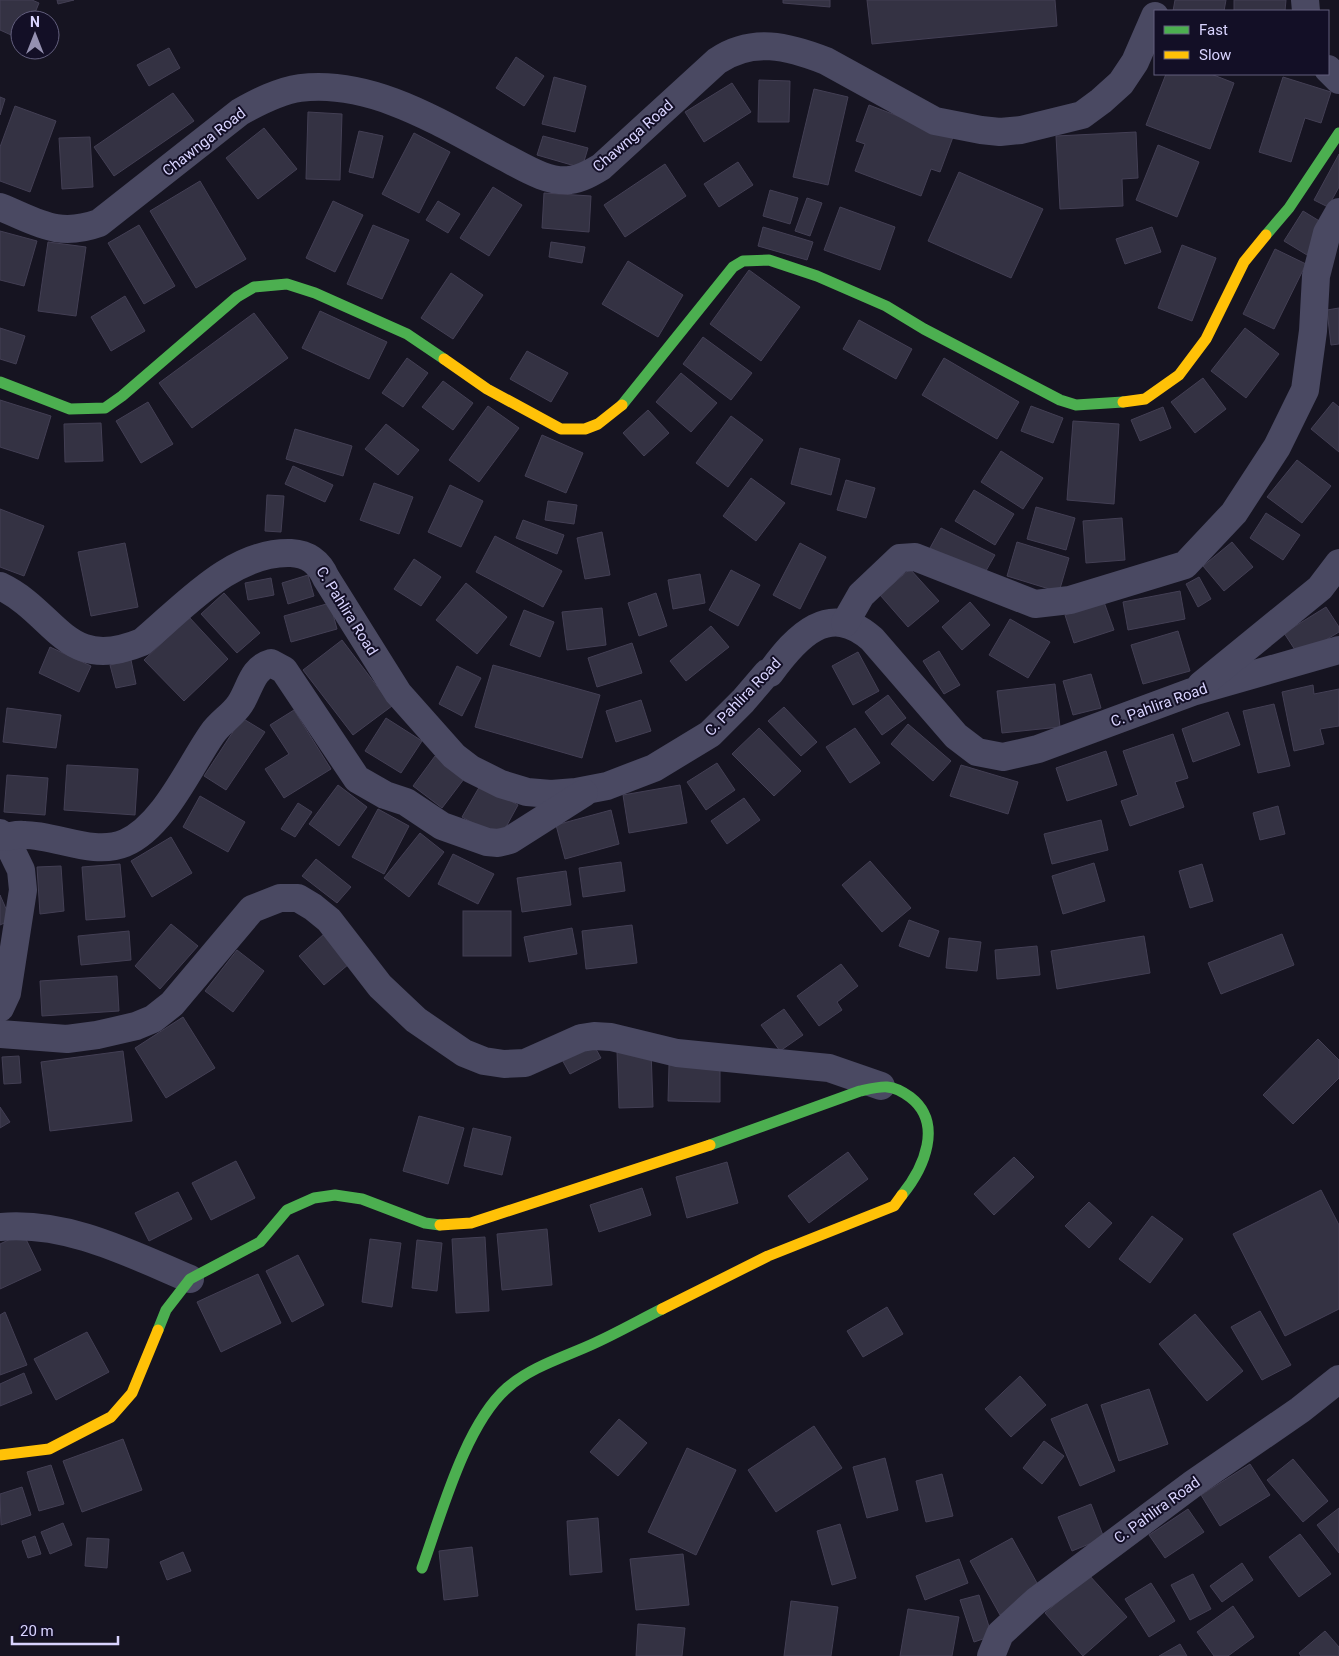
<svg xmlns="http://www.w3.org/2000/svg" width="1339" height="1656" viewBox="0 0 1339 1656" font-family="Roboto,sans-serif">
	<style>
		.building { fill: #343243; stroke: #433f54 }
		.lines { fill: none; stroke-linecap: round; stroke-linejoin: round }
		.street { stroke: #4a4962; stroke-width: 28 }
		.fast { stroke: #4caf50; stroke-width: 11 }
		.slow { stroke: #ffc107; stroke-width: 11 }
		.labels { text-anchor: middle; dominant-baseline: central; stroke-width: 4; stroke-linejoin: round; paint-order: stroke }
		.street-label { font-size: 15px; fill: #d9d4ff; stroke: #130f26 }
	</style>
	<rect width="100%" height="100%" fill="#161421"/>
	<g class="building">
		<path d="M0 0H32L39 3 32 20H20V39L0 30Z"/>
		<path d="M57 0H74L58 4Z"/>
		<path d="M783 0H830V7L783 3Z"/>
		<path d="M867 0H1055L1057 26 872 44Z"/>
		<path d="M1175 0H1226L1224 11H1173Z"/>
		<path d="M1234 0H1286L1285 11H1234Z"/>
		<path d="M169 48 180 68 149 86 137 65Z"/>
		<path d="M516 57 544 76 524 106 496 88Z"/>
		<path d="M1166 74H1211L1234 83 1210 149 1146 125Z"/>
		<path d="M554 77 586 86 575 132 542 124Z"/>
		<path d="M1283 77 1331 92 1321 123 1305 118 1291 162 1259 152Z"/>
		<path d="M759 80 790 81 789 122H758Z"/>
		<path d="M732 83 751 112 704 142 685 112Z"/>
		<path d="M814 89 848 97 828 185 793 177Z"/>
		<path d="M173 93 194 121 114 176 94 147Z"/>
		<path d="M0 97 5 99 0 115Z"/>
		<path d="M869 105 953 137 940 172 931 169 921 196 855 171 865 144 856 141Z"/>
		<path d="M15 106 56 121 30 192 0 181V147Z"/>
		<path d="M308 112 342 114 340 180 306 179Z"/>
		<path d="M264 128 297 169 258 199 226 158Z"/>
		<path d="M359 131 383 136 373 178 349 172Z"/>
		<path d="M1136 132 1138 178 1122 179 1123 206 1060 209 1056 136Z"/>
		<path d="M414 133 450 152 419 213 382 194Z"/>
		<path d="M543 136 588 148 582 168 537 155Z"/>
		<path d="M90 137 93 187 62 189 59 138Z"/>
		<path d="M1158 145 1199 162 1177 217 1136 200Z"/>
		<path d="M1339 154V187L1328 207 1314 200Z"/>
		<path d="M738 162 753 185 719 207 704 184Z"/>
		<path d="M665 164 686 196 625 237 604 205Z"/>
		<path d="M959 172 1043 209 1011 278 928 241Z"/>
		<path d="M200 181 246 259 196 288 150 211Z"/>
		<path d="M493 187 522 205 489 256 460 238Z"/>
		<path d="M770 190 798 198 790 224 763 216Z"/>
		<path d="M544 193 591 196 589 232 542 228Z"/>
		<path d="M807 198 822 203 810 236 795 231Z"/>
		<path d="M333 201 363 215 335 272 306 258Z"/>
		<path d="M438 201 460 214 448 233 426 220Z"/>
		<path d="M840 207 895 227 880 270 824 250Z"/>
		<path d="M1303 211 1326 225 1307 255 1284 241Z"/>
		<path d="M139 225 175 286 144 304 108 243Z"/>
		<path d="M373 225 409 240 382 299 347 284Z"/>
		<path d="M763 227 813 242 807 260 758 246Z"/>
		<path d="M1152 227 1161 252 1125 264 1116 239Z"/>
		<path d="M0 231 37 241 24 286 0 280Z"/>
		<path d="M48 242 86 247 76 316 38 311Z"/>
		<path d="M551 242 585 247 582 263 549 257Z"/>
		<path d="M1182 245 1216 258 1192 321 1158 308Z"/>
		<path d="M1275 249 1306 264 1274 329 1243 314Z"/>
		<path d="M628 261 683 295 658 337 602 304Z"/>
		<path d="M749 270 800 307 761 361 710 324Z"/>
		<path d="M451 273 483 295 453 339 421 318Z"/>
		<path d="M125 296 145 331 111 351 91 317Z"/>
		<path d="M1339 308V344L1331 345 1327 310Z"/>
		<path d="M320 311 387 342 369 379 302 348Z"/>
		<path d="M254 313 288 358 192 428 159 383Z"/>
		<path d="M859 320 912 349 896 379 843 349Z"/>
		<path d="M0 328 25 336 16 364 0 359Z"/>
		<path d="M1245 328 1279 354 1246 398 1211 371Z"/>
		<path d="M703 337 752 373 731 400 683 364Z"/>
		<path d="M527 351 568 373 551 402 510 379Z"/>
		<path d="M407 358 428 373 403 407 382 393Z"/>
		<path d="M944 358 1019 402 997 439 922 395Z"/>
		<path d="M681 373 717 403 691 432 656 402Z"/>
		<path d="M1203 378 1226 409 1195 433 1171 402Z"/>
		<path d="M443 381 473 403 453 430 422 407Z"/>
		<path d="M0 400 51 416 38 459 0 447Z"/>
		<path d="M148 402 173 444 141 463 116 421Z"/>
		<path d="M1333 402 1339 407V452L1311 429Z"/>
		<path d="M488 406 519 428 479 482 449 460Z"/>
		<path d="M1031 406 1063 418 1053 443 1021 431Z"/>
		<path d="M1163 407 1171 428 1140 441 1131 420Z"/>
		<path d="M648 410 669 433 644 456 623 433Z"/>
		<path d="M731 416 763 440 728 487 696 463Z"/>
		<path d="M1073 421 1119 424 1114 504 1067 500Z"/>
		<path d="M101 423 103 461 65 462 64 424Z"/>
		<path d="M386 424 419 450 398 475 365 449Z"/>
		<path d="M295 429 352 446 343 476 286 459Z"/>
		<path d="M542 435 583 453 566 493 525 476Z"/>
		<path d="M800 448 840 459 831 495 791 484Z"/>
		<path d="M1001 451 1043 478 1023 509 981 482Z"/>
		<path d="M1297 460 1331 486 1302 523 1267 497Z"/>
		<path d="M293 466 333 485 325 502 285 484Z"/>
		<path d="M751 478 785 503 756 541 723 516Z"/>
		<path d="M846 480 875 488 866 518 837 510Z"/>
		<path d="M374 483 413 497 399 534 360 520Z"/>
		<path d="M450 485 483 501 461 547 428 532Z"/>
		<path d="M974 490 1014 514 995 545 955 521Z"/>
		<path d="M267 495 284 496 281 532 265 531Z"/>
		<path d="M548 501 577 505 574 524 545 520Z"/>
		<path d="M1036 507 1075 518 1066 550 1027 539Z"/>
		<path d="M0 509 44 526 24 576 0 567Z"/>
		<path d="M1266 513 1300 535 1283 560 1250 538Z"/>
		<path d="M1122 518 1125 560 1086 563 1083 521Z"/>
		<path d="M523 520 564 535 557 554 516 538Z"/>
		<path d="M941 528 995 555 983 576 930 548Z"/>
		<path d="M602 532 610 575 585 579 577 538Z"/>
		<path d="M495 536 562 571 543 607 476 572Z"/>
		<path d="M1017 542 1069 558 1059 592 1007 576Z"/>
		<path d="M1232 542 1253 567 1224 591 1203 566Z"/>
		<path d="M125 543 138 607 91 616 78 552Z"/>
		<path d="M800 543 826 557 800 609 773 595Z"/>
		<path d="M414 559 441 577 421 606 394 589Z"/>
		<path d="M910 569 939 601 908 627 880 595Z"/>
		<path d="M731 570 760 585 738 626 709 610Z"/>
		<path d="M700 574 705 603 673 609 668 580Z"/>
		<path d="M308 575 314 596 288 604 282 583Z"/>
		<path d="M1199 577 1211 599 1198 607 1186 584Z"/>
		<path d="M271 578 274 595 248 600 245 583Z"/>
		<path d="M466 583 507 617 477 654 436 620Z"/>
		<path d="M1180 591 1185 619 1128 630 1123 602Z"/>
		<path d="M224 593 260 633 237 653 201 614Z"/>
		<path d="M656 593 667 626 639 636 628 603Z"/>
		<path d="M970 602 990 625 962 650 942 627Z"/>
		<path d="M1104 602 1114 630 1074 643 1065 615Z"/>
		<path d="M330 603 337 629 291 642 284 616Z"/>
		<path d="M1326 607 1339 627V632L1299 656 1284 633Z"/>
		<path d="M602 608 606 645 567 650 562 612Z"/>
		<path d="M524 610 554 622 540 657 510 645Z"/>
		<path d="M189 617 228 659 184 701 144 660Z"/>
		<path d="M1010 619 1050 642 1028 678 989 655Z"/>
		<path d="M711 626 729 647 686 681 670 661Z"/>
		<path d="M1178 631 1190 671 1143 684 1131 645Z"/>
		<path d="M342 640 392 706 353 735 303 670Z"/>
		<path d="M632 643 642 673 597 687 588 658Z"/>
		<path d="M50 647 91 666 79 692 39 673Z"/>
		<path d="M939 651 960 685 944 694 923 661Z"/>
		<path d="M858 652 879 691 853 705 832 666Z"/>
		<path d="M131 660 136 684 116 688 110 665Z"/>
		<path d="M493 665 600 695 582 758 475 727Z"/>
		<path d="M457 666 481 678 462 716 439 704Z"/>
		<path d="M1091 674 1101 708 1073 715 1063 681Z"/>
		<path d="M1055 684 1060 727 1002 733 997 691Z"/>
		<path d="M1313 685 1314 694 1339 689V726L1320 729 1324 744 1294 751 1282 692Z"/>
		<path d="M888 695 906 718 882 735 865 712Z"/>
		<path d="M641 700 651 731 616 742 606 711Z"/>
		<path d="M1274 704 1290 766 1258 773 1243 711Z"/>
		<path d="M784 707 817 742 801 756 768 721Z"/>
		<path d="M7 708 61 715 56 748 3 742Z"/>
		<path d="M294 710 331 769 284 798 265 769 289 754 270 725Z"/>
		<path d="M1228 712 1240 745 1193 762 1182 729Z"/>
		<path d="M242 718 265 732 226 790 204 776Z"/>
		<path d="M386 718 422 741 401 773 365 751Z"/>
		<path d="M908 724 951 761 933 781 891 744Z"/>
		<path d="M759 728 801 771 774 796 732 754Z"/>
		<path d="M855 728 880 763 850 783 826 747Z"/>
		<path d="M1173 734 1188 778 1175 782 1184 807 1130 826 1121 801 1138 795 1123 751Z"/>
		<path d="M1106 751 1117 785 1067 801 1056 768Z"/>
		<path d="M435 756 464 779 442 808 413 786Z"/>
		<path d="M717 763 735 790 706 810 687 782Z"/>
		<path d="M67 765 138 769 135 815 64 810Z"/>
		<path d="M961 765 1018 782 1008 814 950 796Z"/>
		<path d="M7 775 48 778 45 815 4 812Z"/>
		<path d="M481 784 518 805 500 838 462 817Z"/>
		<path d="M338 785 367 807 339 846 309 824Z"/>
		<path d="M680 785 687 823 629 833 623 795Z"/>
		<path d="M200 796 245 822 228 852 183 827Z"/>
		<path d="M744 798 760 820 727 844 711 821Z"/>
		<path d="M298 803 312 812 295 837 281 829Z"/>
		<path d="M1278 806 1285 834 1260 840 1253 813Z"/>
		<path d="M378 809 409 826 384 874 352 857Z"/>
		<path d="M611 810 619 844 565 859 556 825Z"/>
		<path d="M1101 820 1108 850 1052 864 1044 834Z"/>
		<path d="M420 833 444 852 409 897 384 878Z"/>
		<path d="M171 837 192 873 152 897 131 861Z"/>
		<path d="M453 854 494 874 478 904 438 884Z"/>
		<path d="M316 859 351 887 337 903 302 876Z"/>
		<path d="M870 861 911 908 882 932 842 885Z"/>
		<path d="M621 862 625 891 583 897 579 868Z"/>
		<path d="M1094 863 1105 901 1063 914 1052 876Z"/>
		<path d="M120 864 125 917 86 920 82 867Z"/>
		<path d="M1202 864 1213 901 1190 908 1179 871Z"/>
		<path d="M61 866 64 911 40 914 37 867Z"/>
		<path d="M566 871 571 905 522 912 517 878Z"/>
		<path d="M0 895 11 920 0 925Z"/>
		<rect x="463" y="911" width="48" height="45"/>
		<path d="M909 920 939 931 929 957 899 946Z"/>
		<path d="M171 924 198 946 160 989 135 966Z"/>
		<path d="M632 925 637 963 586 969 582 931Z"/>
		<path d="M572 928 577 954 529 962 524 937Z"/>
		<path d="M129 931 131 960 81 965 78 936Z"/>
		<path d="M324 934 349 964 324 985 299 956Z"/>
		<path d="M1282 934 1294 965 1221 994 1208 963Z"/>
		<path d="M1144 936 1150 973 1057 989 1051 951Z"/>
		<path d="M949 938 981 942 977 971 946 968Z"/>
		<path d="M1037 946 1040 975 997 979 995 950Z"/>
		<path d="M237 950 264 971 233 1012 205 991Z"/>
		<path d="M841 964 858 986 837 1002 842 1010 819 1026 797 996Z"/>
		<path d="M117 976 119 1011 42 1016 40 981Z"/>
		<path d="M784 1009 803 1035 780 1051 761 1025Z"/>
		<path d="M183 1017 215 1068 166 1098 135 1048Z"/>
		<path d="M1318 1039 1339 1060V1078L1293 1124 1263 1095Z"/>
		<path d="M591 1040 601 1058 570 1074 560 1056Z"/>
		<path d="M651 1050 653 1107 619 1108 617 1051Z"/>
		<path d="M123 1051 132 1121 50 1131 41 1062Z"/>
		<path d="M19 1056 21 1083 4 1084 2 1057Z"/>
		<path d="M669 1065 720 1066V1102L668 1101Z"/>
		<path d="M0 1107 10 1122 0 1128Z"/>
		<path d="M419 1116 464 1128 448 1184 403 1171Z"/>
		<path d="M473 1128 511 1137 502 1175 464 1166Z"/>
		<path d="M848 1152 868 1179 809 1223 788 1196Z"/>
		<path d="M1014 1157 1034 1177 994 1215 974 1194Z"/>
		<path d="M236 1161 255 1198 211 1220 192 1183Z"/>
		<path d="M727 1162 738 1203 687 1218 676 1177Z"/>
		<path d="M642 1188 651 1215 599 1232 590 1205Z"/>
		<path d="M1321 1190 1339 1225V1309L1285 1336 1233 1234Z"/>
		<path d="M178 1192 192 1219 149 1241 135 1213Z"/>
		<path d="M1089 1202 1112 1223 1089 1248 1065 1226Z"/>
		<path d="M1152 1216 1183 1239 1150 1283 1119 1259Z"/>
		<path d="M547 1229 552 1285 502 1290 497 1234Z"/>
		<path d="M23 1233 41 1270 0 1289V1244Z"/>
		<path d="M485 1237 489 1311 456 1313 452 1239Z"/>
		<path d="M370 1239 401 1243 392 1307 362 1302Z"/>
		<path d="M417 1240 442 1243 437 1291 412 1288Z"/>
		<path d="M298 1255 324 1305 292 1322 266 1271Z"/>
		<path d="M258 1274 281 1323 221 1352 197 1302Z"/>
		<path d="M887 1307 903 1334 863 1357 847 1331Z"/>
		<path d="M1260 1311 1291 1365 1262 1380 1231 1327Z"/>
		<path d="M5 1312 27 1365 0 1375V1315Z"/>
		<path d="M1195 1314 1243 1371 1207 1401 1159 1344Z"/>
		<path d="M87 1332 109 1372 56 1400 34 1359Z"/>
		<path d="M24 1373 32 1393 0 1406V1384Z"/>
		<path d="M1020 1376 1046 1405 1011 1437 985 1409Z"/>
		<path d="M1149 1389 1168 1444 1119 1461 1101 1405Z"/>
		<path d="M1087 1404 1115 1471 1080 1486 1051 1419Z"/>
		<path d="M619 1419 647 1443 618 1476 590 1452Z"/>
		<path d="M814 1426 842 1468 776 1512 748 1470Z"/>
		<path d="M123 1439 142 1490 82 1512 63 1461Z"/>
		<path d="M1044 1441 1064 1456 1042 1484 1023 1468Z"/>
		<path d="M687 1448 736 1470 696 1555 648 1532Z"/>
		<path d="M885 1458 898 1510 867 1518 853 1467Z"/>
		<path d="M1293 1459 1328 1501 1303 1522 1267 1480Z"/>
		<path d="M1250 1464 1270 1495 1220 1526 1201 1495Z"/>
		<path d="M51 1465 64 1504 39 1511 27 1472Z"/>
		<path d="M942 1474 953 1516 926 1522 916 1481Z"/>
		<path d="M22 1487 31 1515 1 1525 0 1494Z"/>
		<path d="M1091 1504 1104 1538 1072 1551 1058 1517Z"/>
		<path d="M1339 1508V1553L1317 1525Z"/>
		<path d="M1188 1509 1204 1532 1165 1558 1149 1535Z"/>
		<path d="M598 1518 602 1572 570 1575 567 1521Z"/>
		<path d="M63 1523 72 1545 50 1554 41 1532Z"/>
		<path d="M840 1524 856 1578 832 1585 817 1531Z"/>
		<path d="M1300 1534 1331 1574 1299 1597 1269 1557Z"/>
		<path d="M35 1536 41 1554 28 1558 22 1541Z"/>
		<path d="M87 1538 109 1539 107 1568 85 1566Z"/>
		<path d="M1012 1538 1042 1592 1000 1615 970 1561Z"/>
		<path d="M472 1547 478 1596 444 1600 439 1551Z"/>
		<path d="M183 1552 191 1571 167 1580 160 1562Z"/>
		<path d="M683 1554 689 1605 636 1610 630 1559Z"/>
		<path d="M959 1559 968 1583 925 1600 916 1576Z"/>
		<path d="M1242 1563 1253 1580 1222 1602 1210 1586Z"/>
		<path d="M1193 1574 1211 1609 1190 1620 1171 1585Z"/>
		<path d="M1089 1575 1127 1617 1083 1656 1045 1613Z"/>
		<path d="M1151 1583 1175 1621 1149 1637 1125 1599Z"/>
		<path d="M979 1595 992 1636 974 1642 960 1600Z"/>
		<path d="M791 1601 838 1607 831 1656H784Z"/>
		<path d="M1233 1606 1254 1637 1228 1656H1214L1197 1632Z"/>
		<path d="M908 1609 959 1617 952 1656H900Z"/>
		<path d="M638 1624 685 1628 682 1656H636Z"/>
		<path d="M1325 1631 1339 1647V1656H1301L1299 1653Z"/>
		<path d="M1180 1644 1187 1656H1159Z"/>
	</g>
	<g class="lines">
		<g class="street">
			<path d="M1305 0 1306 11"/>
			<path d="M1328 69 1339 80"/>
			<path d="M0 207C38 222 57 238 99 223L240 112C258 102 279 91 300 88 372 79 442 124 502 156 522 166 547 183 570 180 581 179 591 173 601 167L717 61C752 37 788 46 826 61L935 121 981 130 1000 132 1021 130 1082 115 1101 101 1121 83 1135 62 1155 16"/>
			<path d="M0 586C57 613 65 674 142 642 184 607 232 551 291 553 308 554 319 562 326 578L398 693 454 756 471 769 501 784 527 792 551 794 576 792 607 786 654 768 710 734 743 701 767 673H770C797 636 829 601 872 639L956 736 977 752 1003 757 1038 749 1192 692 1339 650"/>
			<path d="M845 623 861 595 900 558 915 557 1035 604 1070 600 1185 565 1234 513 1277 447 1305 390 1313 331 1316 276 1327 233 1339 212"/>
			<path d="M1201 685 1320 588 1339 563"/>
			<path d="M0 833 5 837 21 870 23 890 7 993 0 1008"/>
			<path d="M5 837C12 836 18 834 24 835 57 835 93 856 125 843 164 826 189 767 212 734 220 722 232 716 240 704 250 689 252 668 271 663L284 670 357 779 385 795 406 802 442 826 487 842 498 843 510 840 584 793"/>
			<path d="M0 1034 67 1039 97 1035 136 1026 153 1019 172 1004 252 909 280 898H298L313 907 329 920 380 986 416 1020 464 1053 484 1061 504 1064 525 1063 581 1038 594 1036 611 1037 677 1053 829 1068 881 1086"/>
			<path d="M0 1227C67 1221 129 1253 190 1279"/>
			<path d="M991 1656 1000 1634 1036 1601 1194 1483 1300 1410 1339 1379"/>
		</g>
		<g class="fast">
			<path d="M1266 235 1289 208 1339 133"/>
			<path d="M0 382 70 409 105 408 122 396 237 297 254 287 287 284 315 293 407 334 444 359"/>
			<path d="M622 405 733 267 743 261 769 260 817 276 886 306 924 329 1060 400 1076 405 1123 402"/>
			<path d="M710 1145 860 1091C882 1086 891 1083 910 1097 944 1123 924 1168 902 1195"/>
			<path d="M158 1330 166 1310 190 1279 260 1242 287 1210 314 1198 335 1195 362 1199 425 1223 440 1225"/>
			<path d="M422 1568C441 1515 465 1425 507 1388 532 1366 565 1357 595 1343 617 1333 640 1320 662 1309"/>
		</g>
		<g class="slow">
			<path d="M444 359 487 389 561 429H585L598 424 622 405"/>
			<path d="M1123 402 1145 399 1179 375 1206 339 1244 262 1266 235"/>
			<path d="M440 1225 471 1223 710 1145"/>
			<path d="M662 1309 768 1256 894 1206 902 1195"/>
			<path d="M0 1455 49 1449 111 1417 132 1393 158 1330"/>
		</g>
	</g>
	<g class="labels">
		<g class="street-label">
			<text transform="translate(633 136) rotate(-41)">Chawnga Road</text>
			<text transform="translate(204 142) rotate(-38)">Chawnga Road</text>
			<text transform="translate(347 611) rotate(58)">C. Pahlira Road</text>
			<text transform="translate(743 697) rotate(-46)">C. Pahlira Road</text>
			<text transform="translate(1159 705) rotate(-20)">C. Pahlira Road</text>
			<text transform="translate(1157 1510) rotate(-36)">C. Pahlira Road</text>
		</g>
	</g>
	<rect x="1154" y="10" width="175" height="65" fill="#130f26" stroke="#625e7d"/>
	<rect x="1164" y="26" width="25" height="8" fill="#4caf50" stroke="#625e7d"/>
	<text x="1199" y="35" font-size="15" fill="#d9d4ff">Fast</text>
	<rect x="1164" y="51" width="25" height="8" fill="#ffc107" stroke="#625e7d"/>
	<text x="1199" y="60" font-size="15" fill="#d9d4ff">Slow</text>
	<g transform="translate(35 35)"><circle r="24" fill="#130f26" stroke="#625e7d"/>
	<path d="M0-4L9 19L0 12L-9 19Z" fill="#9591b1"/>
	<text y="-8" font-size="14" font-weight="bold" text-anchor="middle" fill="#d9d4ff">N</text>
	</g>
	<path d="M12 1636v8h106v-8" fill="none" stroke="#d9d4ff" stroke-width="2.5"/>
	<text x="20" y="1636" font-size="15" fill="#d9d4ff" stroke="#130f26" stroke-width="4" paint-order="stroke">20 m</text>
</svg>
